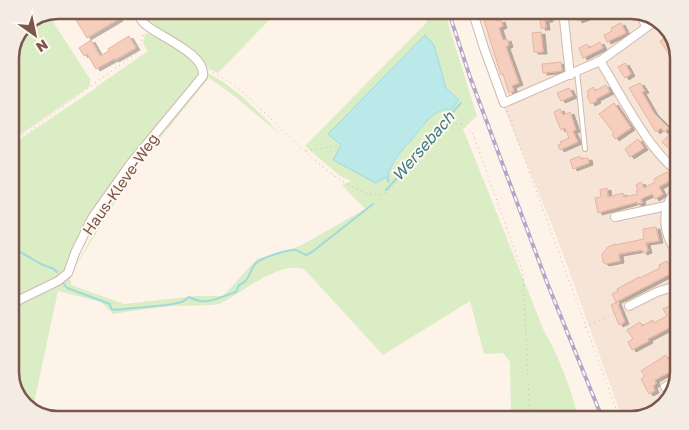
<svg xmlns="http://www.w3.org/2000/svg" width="689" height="430" viewBox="0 0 689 430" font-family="'Golos Text',sans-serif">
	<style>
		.residential { fill: #f6e4d6 }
		.green { fill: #daedc5; fill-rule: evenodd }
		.water { fill: #bbe8e9; stroke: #a1d9dc }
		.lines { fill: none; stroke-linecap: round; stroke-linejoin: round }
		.stream { stroke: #a1d9dc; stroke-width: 2 }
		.building { fill: #f5cebe; stroke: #e9b29e; filter: url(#shadow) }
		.lane-casing { stroke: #d2b9ad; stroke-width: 6 }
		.street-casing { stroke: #d2b9ad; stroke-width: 10 }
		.path { stroke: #dbb1a1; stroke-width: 1; stroke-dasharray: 1 4; stroke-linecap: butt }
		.lane { stroke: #fff; stroke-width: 4 }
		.street { stroke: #fff; stroke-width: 8 }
		.rail-casing { stroke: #b5a5ca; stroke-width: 4 }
		.rail { stroke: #fff8f0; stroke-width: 2; stroke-dasharray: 5.5; stroke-linecap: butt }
		.labels { text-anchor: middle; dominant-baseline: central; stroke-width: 4; stroke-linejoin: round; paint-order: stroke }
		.street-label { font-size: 15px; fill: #7b564a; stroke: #fff8f0 }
		.water-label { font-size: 16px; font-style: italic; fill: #3c7c80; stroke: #fff8f0 }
		.rim { fill: none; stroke: #7b564a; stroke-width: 2.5 }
	</style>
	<defs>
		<filter id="shadow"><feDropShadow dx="4" dy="2" stdDeviation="0" flood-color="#0004"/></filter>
	</defs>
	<rect width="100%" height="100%" fill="#fef3e9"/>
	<path class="residential" d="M467 10H631L657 18 679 55V179L663 203 612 215 610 221 671 205 679 192V372L671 398 631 420H623L556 235 480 50Z"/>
	<g class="green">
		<path d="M137 10H279L218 73 208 68 195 56 149 25Z"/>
		<path d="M430 10H444L477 116 463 129 544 331C560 359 571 389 579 420H511L510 362 503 353 484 354 470 301 383 355 304 269C278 261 244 292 221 303 213 307 181 305 171 306 151 308 132 311 113 314L101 302 58 291 32 412 10 375V309L70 276 132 165 208 73C238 89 257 111 280 134L233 95 209 78 136 168 70 276 71 285 124 304 196 296H223L257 259 300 246 365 209 342 185 351 181 340 176 305 146 426 23 431 13ZM434 45 446 88 458 100 447 109 442 110 429 118 413 139 402 149 397 160 388 173 389 182 386 177 333 160 342 145Z"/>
		<path d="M48 14 90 79V86L10 142V55L26 22Z"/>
		<path d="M152 33C166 43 197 57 199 75L123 167 66 270 56 280 10 304V146L96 88V87L148 51 143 44 145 34Z"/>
	</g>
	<path class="water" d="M425 35 434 45 446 88 459 100 450 111 447 109C431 112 423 126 414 137 411 142 406 144 403 149 398 155 393 165 388 173L389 182H388L386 177 376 183 333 160 341 145 328 134Z"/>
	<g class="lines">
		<g class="stream">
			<path d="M386 190 423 149 427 141 461 103"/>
			<path d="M10 246 41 264 54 269 57 272"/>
			<path d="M64 284 67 288 110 304 111 308 113 310 167 305 182 302 189 297C208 307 218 297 236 292L239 285C249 282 249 272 255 264 261 258 287 249 296 250 299 251 303 254 306 255L312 252 373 204"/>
		</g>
	</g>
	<g class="building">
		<path d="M70 10H113L119 19 87 38Z"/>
		<path d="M539 10H548L549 20H545L546 28H541Z"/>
		<path d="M575 10H598L585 15 586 18 578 21Z"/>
		<path d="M488 16 490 17 495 16 497 21 501 20 503 26 499 28 503 40 507 39 509 45 506 47 519 83 512 86 514 91 509 93 503 74 501 75 484 20 487 18Z"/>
		<path d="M621 23 626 33 607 42 604 35 612 31 611 28Z"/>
		<path d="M541 32 543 52H534L532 33Z"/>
		<path d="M129 36 136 48 115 60 114 59 96 69 87 54 84 56 79 48 91 40 100 56 109 51 108 49Z"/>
		<path d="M668 36 679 55V69L660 41Z"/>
		<path d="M600 42 603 48 583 58 579 48 587 44 589 48Z"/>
		<path d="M561 62 562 71 543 73 542 64Z"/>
		<path d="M625 63 631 74 625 78 618 67Z"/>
		<path d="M640 83 645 91 642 92 654 113 669 128 664 132 661 128 656 132 629 88Z"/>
		<path d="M606 85 610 92 596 99 597 101 591 104 587 96 589 95 587 91 593 87 595 91Z"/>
		<path d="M569 88 573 96 561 101 557 93Z"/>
		<path d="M614 103 631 128 615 139 612 134 614 133 599 114Z"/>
		<path d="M560 109 563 115 570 112 576 130 573 131 578 142 560 150 558 145 561 144 560 142 569 138 565 128 561 130 556 118 554 112Z"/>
		<path d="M679 134V158L662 142 669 135 673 140Z"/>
		<path d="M638 139 644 148 630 157 625 149Z"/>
		<path d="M580 156 581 159 588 158 589 163 573 169 570 160Z"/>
		<path d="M667 172 673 179 659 187 663 194 660 196 655 199 652 194 641 199 642 203 637 204V202L598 213 595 198 601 197 600 190 607 188 608 197 623 193 624 197 638 194 636 191 638 190 636 185 641 182 644 188 655 182 654 179Z"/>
		<path d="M656 227 659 241 646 243 648 251 643 253 642 250 619 254 620 261 605 264 603 262 602 254 608 247 615 244V245L644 239 643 229Z"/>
		<path d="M667 261 668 264 673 261 678 270 616 302 612 294 618 291 617 289 639 277 640 278 660 268 659 265Z"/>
		<path d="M617 302 625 322 619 325 611 305Z"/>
		<path d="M669 306 674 315 679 313V323L648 339 649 341 632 350 628 342 633 339 627 330 640 322 642 326 653 320 654 323 667 316 663 309Z"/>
		<path d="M666 355 668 359 673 356 675 359 679 356V367L655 380 656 384 653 386 655 391 649 394 641 379 645 376 641 371Z"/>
	</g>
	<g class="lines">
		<g class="lane-casing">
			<g id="lane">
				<path d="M637 12 645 29"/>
				<path d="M577 71 585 149"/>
			</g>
		</g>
		<g class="street-casing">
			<g id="street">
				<path d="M472 10 484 48 504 103 600 61 658 19"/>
				<path d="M563 10 570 75"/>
				<path d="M600 61C619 91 650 154 679 172"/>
				<path d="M679 185C660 209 661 232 679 256"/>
				<path d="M615 217 666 206"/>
				<path d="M10 306 21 299 58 281 68 273 75 253 92 218 131 163 203 76C206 54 160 37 146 25 141 21 138 15 134 10"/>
				<path d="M629 306 657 292 679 285"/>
				<path d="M665 387 677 380"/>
			</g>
		</g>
		<g class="path">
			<path d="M209 70C220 76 231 82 241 91 274 118 333 190 376 195 384 196 389 190 395 184L449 126C460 120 465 126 473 134L523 273 530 420"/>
			<path d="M507 111 620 420"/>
			<path d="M10 145 138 52 144 33"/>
			<path d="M306 151 337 146"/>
			<path d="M585 327 624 309"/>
		</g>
		<use href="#lane" class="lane"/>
		<use href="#street" class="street"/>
		<g class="rail-casing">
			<path id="rail" d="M448 10 470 77 546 280 603 420"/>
		</g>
		<use href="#rail" class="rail"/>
	</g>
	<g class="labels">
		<g class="street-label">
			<text transform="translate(120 184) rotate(-55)">Haus-Kleve-Weg</text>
		</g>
		<g class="water-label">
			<text transform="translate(423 146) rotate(-49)">Wersebach</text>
		</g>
	</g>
	<path d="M0 0H689V430H0ZM58 19H631A39 39 0 0 1 670 58V372A39 39 0 0 1 631 411H58A39 39 0 0 1 19 372V58A39 39 0 0 1 58 19Z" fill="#f4ebe3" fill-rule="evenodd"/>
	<path class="rim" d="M58 19H631A39 39 0 0 1 670 58V372A39 39 0 0 1 631 411H58A39 39 0 0 1 19 372V58A39 39 0 0 1 58 19Z"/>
	<g transform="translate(35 35) rotate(147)" stroke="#fff8f0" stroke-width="4" paint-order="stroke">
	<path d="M0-4L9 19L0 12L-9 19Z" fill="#7b564a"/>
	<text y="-8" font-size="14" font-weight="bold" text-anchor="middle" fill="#7b564a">N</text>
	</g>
</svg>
